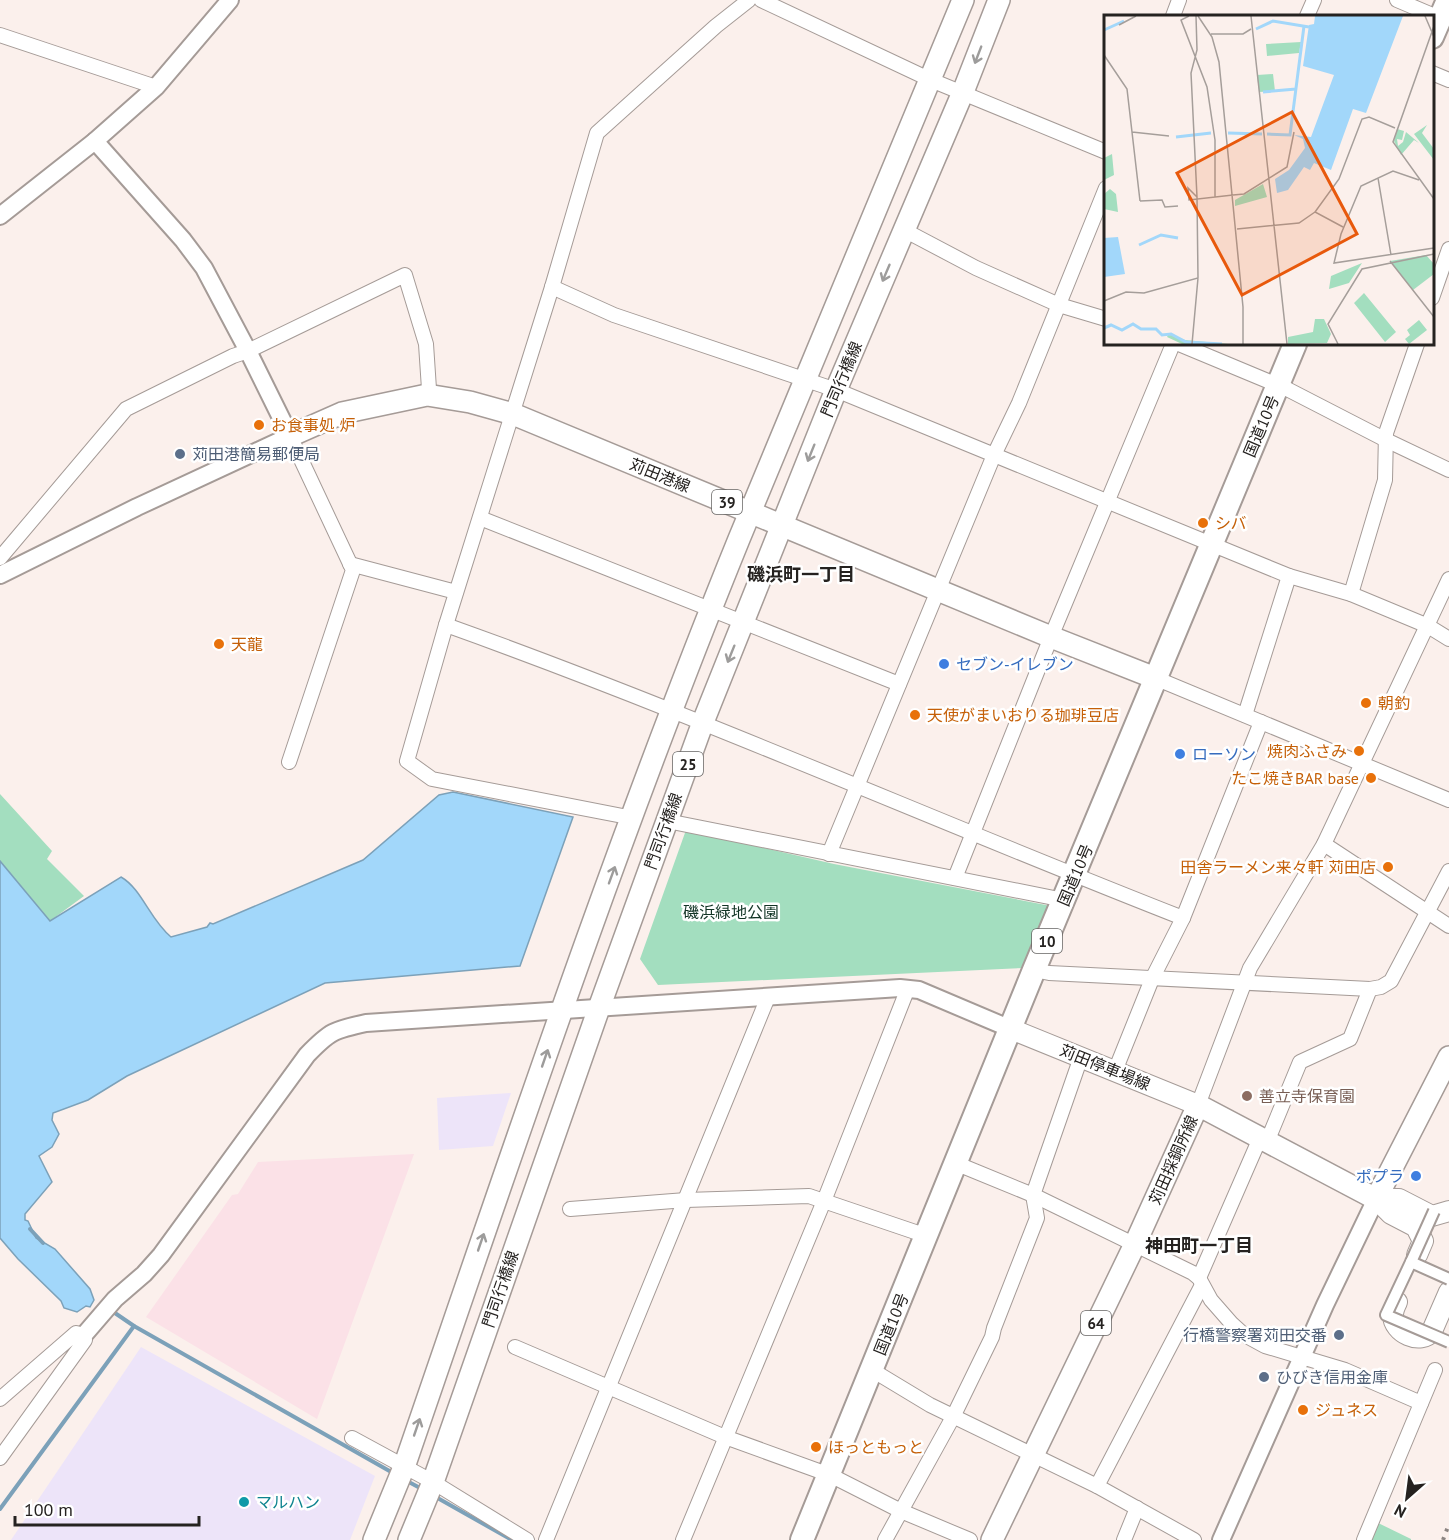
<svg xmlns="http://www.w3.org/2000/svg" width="1449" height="1540" viewBox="0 0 1449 1540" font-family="'PT Sans','Noto Sans JP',sans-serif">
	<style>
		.commercial { fill: #ede4f9 }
		.industrial { fill: #fbe1e7 }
		.green { fill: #a3debf }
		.water { fill: #a2d7fa; stroke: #7ca1b9; stroke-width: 1.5 }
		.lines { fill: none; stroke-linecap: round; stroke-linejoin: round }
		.stream { stroke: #7ca1b9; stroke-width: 4 }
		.minor-casing { stroke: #a59b97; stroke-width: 16 }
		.tertiary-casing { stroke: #a59b97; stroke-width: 20 }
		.secondary-casing { stroke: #a59b97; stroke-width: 22 }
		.primary-casing { stroke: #a59b97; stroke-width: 24 }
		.trunk-casing { stroke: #a59b97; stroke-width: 26 }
		.minor { stroke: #fff; stroke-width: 14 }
		.tertiary { stroke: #fff; stroke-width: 16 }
		.secondary { stroke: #fff; stroke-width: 20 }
		.primary { stroke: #fff; stroke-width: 21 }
		.trunk { stroke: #fff; stroke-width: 22 }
		.rail { stroke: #8c8582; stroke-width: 4; stroke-dasharray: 3 6; stroke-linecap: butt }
		.pedestrian-bridge-casing { stroke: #a59b97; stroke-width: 14; stroke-linecap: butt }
		.pedestrian-bridge { stroke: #fff; stroke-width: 10 }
		.oneway { stroke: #9d9c9b }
		.food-dot { fill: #e8710a; stroke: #fff; stroke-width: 2 }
		.service-dot { fill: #5c6f8a; stroke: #fff; stroke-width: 2 }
		.shop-dot { fill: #3f7fe0; stroke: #fff; stroke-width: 2 }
		.education-dot { fill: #8d6e63; stroke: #fff; stroke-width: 2 }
		.culture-dot { fill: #0f9aa8; stroke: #fff; stroke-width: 2 }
		.labels { text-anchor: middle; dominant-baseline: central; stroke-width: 5; stroke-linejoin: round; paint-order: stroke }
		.shield { fill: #fff; stroke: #666463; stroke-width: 1.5 }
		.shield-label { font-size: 15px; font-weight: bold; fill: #252220 }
		.street-label { font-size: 16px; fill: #252220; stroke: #fff }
		.food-label { font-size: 16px; fill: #c56008; stroke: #fff; text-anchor: start }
		.service-label { font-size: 16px; fill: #4e5e75; stroke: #fff; text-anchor: start }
		.shop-label { font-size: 16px; fill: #366cbe; stroke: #fff; text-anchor: start }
		.park-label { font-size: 16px; fill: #123425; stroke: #fff }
		.education-label { font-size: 16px; fill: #785e54; stroke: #fff; text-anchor: start }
		.culture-label { font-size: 16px; fill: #0d838f; stroke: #fff; text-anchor: start }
		.neighbourhood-label { font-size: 18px; font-weight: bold; fill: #252220; stroke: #fff }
		.inset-river { fill: none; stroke: #a2d7fa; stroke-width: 3 }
		.inset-road { fill: none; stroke: #a59e9a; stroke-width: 1.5 }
		.view { fill: #e8590c; fill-opacity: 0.15; stroke: #e8590c; stroke-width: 3 }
		.inset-edge { fill: none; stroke: #252220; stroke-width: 3 }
	</style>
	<rect width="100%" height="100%" fill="#fbf0ec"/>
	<g class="commercial">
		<path d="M511 1093 493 1146 439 1150 437 1098Z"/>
		<path d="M141 1347 375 1476 350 1540H11Z"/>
	</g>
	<path class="industrial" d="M414 1154 317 1419 146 1317 232 1195 238 1194 258 1162Z"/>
	<g class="green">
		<path d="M0 794 52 851 47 859 84 896 50 921 0 861Z"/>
		<path d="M686 830 834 864 1051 906 1024 968 658 985 640 959Z"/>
		<path d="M1372 1520 1411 1539V1540H1364Z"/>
	</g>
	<path class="water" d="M453 792 573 817 520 966 325 983 127 1076 88 1100 53 1113 52 1120 59 1134 52 1147 39 1156 52 1182 25 1214V1220L28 1221 36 1238 55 1249 90 1289 94 1300 90 1307 86 1306 77 1312 64 1308 61 1301 18 1259 0 1238V861L50 921 121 877C142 889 150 920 171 937L207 927 210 923 213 924 363 860 439 795Z"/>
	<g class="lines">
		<g class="stream">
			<path d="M30 1229 43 1243"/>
			<path d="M112 1311 134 1326"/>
			<path d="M405 1480 422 1489"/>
			<path d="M434 1496 512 1540"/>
			<path d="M0 1509 134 1326 393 1473"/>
		</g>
		<g class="minor-casing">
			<g id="minor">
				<path d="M761 0 931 80 1106 152"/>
				<path d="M1397 0 1430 14"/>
				<path d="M1173 16 1179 0"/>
				<path d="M1307 16 1314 0"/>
				<path d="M0 35 156 87"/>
				<path d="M1432 73 1449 80"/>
				<path d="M904 230 976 268 1059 305 1106 319"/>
				<path d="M552 287 614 315 836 390 1289 576 1351 594 1428 626 1449 639"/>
				<path d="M1432 298 1449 249"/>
				<path d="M1179 344 1287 389 1386 440 1449 470"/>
				<path d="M480 518 899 684"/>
				<path d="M0 558 126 409 233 356 248 351 405 275 426 344 429 389 427 395"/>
				<path d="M350 564 456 592"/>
				<path d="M1351 594 1385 480 1386 433 1417 344"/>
				<path d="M446 625C695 714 937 822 1183 918"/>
				<path d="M1155 678 1449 800"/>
				<path d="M1245 715 1289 576"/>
				<path d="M289 762 353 570 290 436"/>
				<path d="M633 818 432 779 407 761 446 625 552 287 597 133 716 26 749 0"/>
				<path d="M667 821 1064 900"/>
				<path d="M1324 844 1449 926"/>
				<path d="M829 854 994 455 1019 403 1106 188"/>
				<path d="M955 878 1051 637 1173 344"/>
				<path d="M1034 970 1049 973 1370 989 1381 987 1391 981 1449 871"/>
				<path d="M1115 1071 1152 979 1183 918 1261 722"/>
				<path d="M1198 1105 1250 968 1324 844 1449 579"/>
				<path d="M1267 1142 1300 1062 1350 1039 1370 989"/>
				<path d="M955 1163 1033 1195 1193 1273 1199 1278 1211 1300 1232 1324 1243 1334 1265 1346 1345 1370 1421 1403"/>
				<path d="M570 1209 686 1200 809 1196 927 1236"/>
				<path d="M1199 1278 1260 1138"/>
				<path d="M515 1347 725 1437 830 1475 901 1511 970 1540"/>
				<path d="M872 1370 930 1405 1097 1486 1194 1540"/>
				<path d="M0 1399 76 1333 84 1335 85 1340 0 1458"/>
				<path d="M352 1438 433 1482 527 1540"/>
				<path d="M1097 1486 1202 1285"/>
				<path d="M546 1540 768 997"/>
				<path d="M683 1540 824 1201 908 988"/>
				<path d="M885 1540 953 1417 992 1337 994 1328 1037 1218 1033 1195 1081 1057"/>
				<path d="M1124 1540 1137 1508"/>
				<path d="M1364 1540 1435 1370"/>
			</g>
		</g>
		<g class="tertiary-casing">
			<g id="tertiary">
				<path d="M0 216 95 141 156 87 230 0"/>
				<path d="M0 575 137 507 290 436 248 351 204 268 183 240 95 141"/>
				<path d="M84 1335 115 1299 144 1274 161 1255 307 1055C330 1031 334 1030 366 1023L900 988 919 990 1011 1029"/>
				<path d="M1221 1540 1325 1305 1376 1199"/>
			</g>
		</g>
		<g class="secondary-casing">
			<g id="secondary">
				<path d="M1011 1029 1198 1105"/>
				<path d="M1376 1199 1391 1214 1416 1227 1423 1241 1417 1255"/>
				<path d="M1376 1199H1399L1432 1216 1449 1211"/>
				<path d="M1397 1302C1395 1306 1393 1310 1393 1315 1393 1333 1421 1346 1432 1331L1449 1292"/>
			</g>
		</g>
		<g class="primary-casing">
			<g id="primary">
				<path d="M290 436 342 413 427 395 470 402 513 414 1051 637 1155 678"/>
				<path d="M374 1540 404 1467C511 1156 615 844 739 539 813 359 890 180 963 0"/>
				<path d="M409 1540 433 1482 599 1008 703 722 836 390 963 92 999 0"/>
				<path d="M992 1540 1135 1244 1198 1105 1376 1199 1449 1057"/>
			</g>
		</g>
		<g class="trunk-casing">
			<g id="trunk">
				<path d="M1432 37 1448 0"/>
				<path d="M802 1540 1034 970 1295 344"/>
			</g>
		</g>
		<use href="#minor" class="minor"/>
		<use href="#tertiary" class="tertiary"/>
		<use href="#secondary" class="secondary"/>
		<use href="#primary" class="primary"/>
		<use href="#trunk" class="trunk"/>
		<path class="rail" d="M1443 1540 1449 1524"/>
		<g class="pedestrian-bridge-casing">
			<g id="pedestrian-bridge">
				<path d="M1411 1262 1434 1211"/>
				<path d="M1449 1279 1411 1262 1386 1315 1449 1342"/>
			</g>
		</g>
		<use href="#pedestrian-bridge" class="pedestrian-bridge"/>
	</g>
	<defs><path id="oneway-shaft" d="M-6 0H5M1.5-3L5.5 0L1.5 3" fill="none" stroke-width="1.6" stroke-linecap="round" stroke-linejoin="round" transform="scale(1.5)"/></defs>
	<g class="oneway">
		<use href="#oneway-shaft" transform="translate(978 55) rotate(111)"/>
		<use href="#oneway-shaft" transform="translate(886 273) rotate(113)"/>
		<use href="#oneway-shaft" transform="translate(811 453) rotate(112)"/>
		<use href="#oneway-shaft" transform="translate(731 654) rotate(112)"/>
		<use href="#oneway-shaft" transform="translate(612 875) rotate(-70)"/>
		<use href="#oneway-shaft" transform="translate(545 1058) rotate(-71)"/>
		<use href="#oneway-shaft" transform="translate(481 1242) rotate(-71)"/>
		<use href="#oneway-shaft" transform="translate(417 1427) rotate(-71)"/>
	</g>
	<g class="food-dot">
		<circle cx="259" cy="425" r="6"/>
		<circle cx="1203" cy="523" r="6"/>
		<circle cx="219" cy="644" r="6"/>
		<circle cx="1366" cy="703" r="6"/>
		<circle cx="915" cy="715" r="6"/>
		<circle cx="1359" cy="751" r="6"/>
		<circle cx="1371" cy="778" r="6"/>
		<circle cx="1388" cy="867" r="6"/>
		<circle cx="1303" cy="1410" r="6"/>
		<circle cx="816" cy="1447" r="6"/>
	</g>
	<g class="service-dot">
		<circle cx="180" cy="454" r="6"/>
		<circle cx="1339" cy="1335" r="6"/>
		<circle cx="1264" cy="1377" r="6"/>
	</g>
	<g class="shop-dot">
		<circle cx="944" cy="664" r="6"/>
		<circle cx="1180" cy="754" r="6"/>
		<circle cx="1416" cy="1176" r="6"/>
	</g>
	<circle class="education-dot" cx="1247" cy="1096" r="6"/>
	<circle class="culture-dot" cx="244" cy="1502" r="6"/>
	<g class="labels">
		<g class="shield">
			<rect x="712" y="490" width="30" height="24" rx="4.5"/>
			<rect x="673" y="752" width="30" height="24" rx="4.5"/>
			<rect x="1032" y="929" width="30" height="24" rx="4.5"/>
			<rect x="1081" y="1311" width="30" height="24" rx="4.5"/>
		</g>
		<g class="shield-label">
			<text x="727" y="502">39</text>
			<text x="688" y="764">25</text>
			<text x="1047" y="941">10</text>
			<text x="1096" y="1323">64</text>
		</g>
		<g class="street-label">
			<text transform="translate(841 379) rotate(-67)">門司行橋線</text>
			<text transform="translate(1261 426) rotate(-67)">国道10号</text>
			<text transform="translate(660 475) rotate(22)">苅田港線</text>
			<text transform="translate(663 831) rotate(-70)">門司行橋線</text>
			<text transform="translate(1075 875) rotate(-67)">国道10号</text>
			<text transform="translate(1105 1067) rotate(22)">苅田停車場線</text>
			<text transform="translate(1173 1160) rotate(-66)">苅田採銅所線</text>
			<text transform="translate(500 1289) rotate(-71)">門司行橋線</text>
			<text transform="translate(891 1324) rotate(-68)">国道10号</text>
		</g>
		<g class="food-label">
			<text x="271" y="425">お食事処 炉</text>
			<text x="1215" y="523">シバ</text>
			<text x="231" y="644">天龍</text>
			<text x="1378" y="703">朝釣</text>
			<text x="927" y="715">天使がまいおりる珈琲豆店</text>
			<text x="1347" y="751" text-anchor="end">焼肉ふさみ</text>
			<text x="1359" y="778" text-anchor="end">たこ焼きBAR base</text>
			<text x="1376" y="867" text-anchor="end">田舎ラーメン来々軒 苅田店</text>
			<text x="1315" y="1410">ジュネス</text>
			<text x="828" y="1447">ほっともっと</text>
		</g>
		<g class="service-label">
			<text x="192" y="454">苅田港簡易郵便局</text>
			<text x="1327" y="1335" text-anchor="end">行橋警察署苅田交番</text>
			<text x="1276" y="1377">ひびき信用金庫</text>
		</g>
		<g class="shop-label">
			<text x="956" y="664">セブン-イレブン</text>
			<text x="1192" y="754">ローソン</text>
			<text x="1404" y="1176" text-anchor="end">ポプラ</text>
		</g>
		<g class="park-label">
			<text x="731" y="912">磯浜緑地公園</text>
		</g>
		<g class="education-label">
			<text x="1259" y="1096">善立寺保育園</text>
		</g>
		<g class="culture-label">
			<text x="256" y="1502">マルハン</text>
		</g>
		<g class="neighbourhood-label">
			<text x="801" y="574">磯浜町一丁目</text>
			<text x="1199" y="1245">神田町一丁目</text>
		</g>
	</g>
	<g transform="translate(1104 15)">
		<rect width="330" height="330" fill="#fbf0ec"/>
		<path d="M197 27 195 38 163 41 162 29ZM169 59 171 76 155 77 153 60ZM323 110 318 118 330 134V145L310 119ZM293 114 300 116 298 125 293 124 294 131 299 127 302 117 315 128 310 125 297 140 290 126ZM8 139 10 160 0 165V143ZM159 169 163 182 131 191V185ZM6 174 12 179 14 197 0 194V179ZM322 240 330 249V259L309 275 286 246ZM258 248 245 268 225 274 227 261ZM260 278 292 317 281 327 250 288ZM211 304H220L227 319 223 328 184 329V322L209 317ZM315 305 323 315 305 329 301 324 306 320 303 315ZM65 318 81 325 124 329H78L63 322Z" fill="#a3debf"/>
		<path d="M211 1H299L262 98 249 94 227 155 210 148 206 155 200 152 184 175 173 178 171 164 185 155 201 133 199 124 190 120 207 122 230 60 199 51 205 10 210 9ZM14 222 21 259 0 262V223Z" fill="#a2d7fa"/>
		<path class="inset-river" d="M152 14 169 6 205 12M0 15 20 6M159 77 192 74M124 118 158 119M163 119 186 120 200 11M72 122 107 118M35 230 57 220 74 223M0 313 7 310 18 315 29 309 37 314H52L58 320 67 319 82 327 118 329"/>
		<path class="inset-road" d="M85 1 77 5 103 72 111 125V182M92 1 93 35 87 58 93 182M94 1 108 22 115 47 139 292V329M147 1 183 329M321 1 330 22M15 10 32 1M330 11 289 127 330 184M107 19H139L147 14M0 40 23 74 36 186M28 117 65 121M274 163 287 240M315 165 289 156 257 171 237 219 230 248 330 233M129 180 140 179 183 152 190 117M93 182 84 173 85 185 129 180M36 186 58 185 61 192 74 191M239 212 211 197 235 164 258 104 265 102 291 113M133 214 195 208 211 197M286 246 330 302M0 286 22 277 40 278 94 263 93 182M88 329 94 263M234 329 224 309 258 254 330 239"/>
		<path class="view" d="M188 97 253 219 138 280 73 158Z"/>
		<rect width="330" height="330" class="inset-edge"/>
	</g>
	<g transform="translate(1407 1498) rotate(208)" stroke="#ffffff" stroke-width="4.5" paint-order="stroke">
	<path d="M0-4.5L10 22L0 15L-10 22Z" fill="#252220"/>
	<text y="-9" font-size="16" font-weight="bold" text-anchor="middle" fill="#252220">N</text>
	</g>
	<path d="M15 1516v9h184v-9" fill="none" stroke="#252220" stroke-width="3"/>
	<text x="24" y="1516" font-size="18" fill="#252220" stroke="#ffffff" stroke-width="4.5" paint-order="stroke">100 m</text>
</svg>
